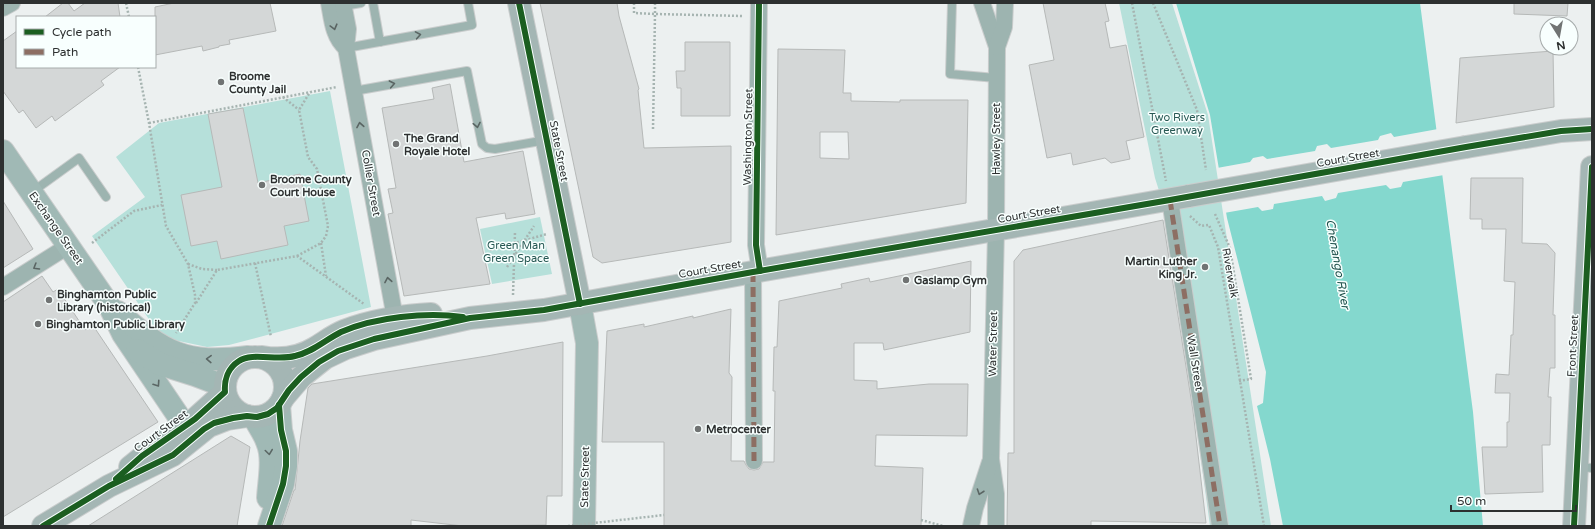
<svg xmlns="http://www.w3.org/2000/svg" width="1595" height="529" viewBox="0 0 1595 529" font-family="'Varela Round',sans-serif">
	<style>
		.green { fill: #b6e0da }
		.water { fill: #84d8ce }
		.pier { fill: #ecf0f0 }
		.building { fill: #d4d7d7; stroke: #b6b9b8; fill-rule: evenodd }
		.lines { fill: none; stroke-linecap: round; stroke-linejoin: round }
		.lane-casing { stroke: #cacdcd; stroke-width: 10 }
		.street-casing { stroke: #cacdcd; stroke-width: 18 }
		.secondary-casing { stroke: #cacdcd; stroke-width: 24 }
		.primary-casing { stroke: #cacdcd; stroke-width: 24 }
		.path { stroke: #a6b4b1; stroke-width: 2.5; stroke-dasharray: 2 2; stroke-linecap: butt }
		.lane { stroke: #9db4b0; stroke-width: 8 }
		.street { stroke: #9db4b0; stroke-width: 16 }
		.secondary { stroke: #a0b9b5; stroke-width: 22 }
		.primary { stroke: #a4b6b4; stroke-width: 22 }
		.primary-bridge-casing { stroke: #cacdcd; stroke-width: 24; stroke-linecap: butt }
		.path-bridge { stroke: #a6b4b1; stroke-width: 2.5; stroke-dasharray: 2 2; stroke-linecap: butt }
		.primary-bridge { stroke: #a4b6b4; stroke-width: 22 }
		.quiet { stroke: #8d6e63; stroke-width: 5; stroke-dasharray: 10 5; stroke-linecap: butt }
		.cycleway-casing { stroke: #f8fffe; stroke-width: 8 }
		.cycleway { stroke: #1b5e20; stroke-width: 6 }
		.oneway { stroke: #5a6563 }
		.oneway2 { stroke: #5b6765 }
		.poi-dot { fill: #707373; stroke: #f8fffe; stroke-width: 1.5 }
		.labels { text-anchor: middle; dominant-baseline: central; stroke-width: 3; stroke-linejoin: round; paint-order: stroke }
		.poi-label { font-size: 11px; font-weight: bold; fill: #2d3030; stroke: #f8fffe; text-anchor: start }
		.park-label { font-size: 11px; fill: #265853; stroke: #f8fffe }
		.street-label { font-size: 11px; fill: #2d3030; stroke: #f8fffe }
		.water-label { font-size: 12px; font-style: italic; fill: #1e514b; stroke: #f8fffe }
	</style>
	<rect width="100%" height="100%" fill="#ecf0f0"/>
	<g class="green">
		<path d="M1119 3H1172L1208 115 1271 526H1210L1168 219 1155 178Z"/>
		<path d="M330 91 371 307 252 339 229 345 207 347 174 340 157 331 92 236 145 197 116 157 159 123Z"/>
		<path d="M540 217 552 274 492 284 480 229Z"/>
	</g>
	<path class="water" d="M1176 3H1420L1473 412 1483 526H1283L1270 459 1257 406 1263 403 1266 372 1227 218 1210 115Z"/>
	<path class="pier" d="M1438 129 1444 175 1403 182 1401 187 1390 189 1386 185 1338 193 1336 198 1325 201 1322 196 1274 204 1273 209 1262 211 1258 207 1224 213 1217 168 1250 162 1253 158 1263 156 1267 159 1315 151 1317 146 1327 144 1331 148 1378 140 1380 136 1391 133 1394 137Z"/>
	<g class="building">
		<path d="M63 3H68L74 11 85 3H118L120 17H45Z"/>
		<path d="M174 3H270L276 31 229 40 230 44 219 46V47L203 51 202 46 155 55V7Z"/>
		<path d="M540 3H617L619 16 639 89 638 90 644 148 731 146V242L602 263 593 257Z"/>
		<path d="M1043 3H1105L1109 21 1105 22 1110 48 1126 45 1144 137 1126 141 1130 159 1111 163 1105 158 1073 165 1071 153 1047 158 1029 65 1054 60Z"/>
		<path d="M1514 3H1568L1567 16 1514 14Z"/>
		<path d="M17 31V67H120L101 81 104 85 55 121 52 116 36 128 23 110 19 113 3 91V41Z"/>
		<path d="M685 42H730V116H681V88H677L676 71H685Z"/>
		<path d="M778 49 845 50 843 93H851V101L900 102V100H968L966 203 776 235ZM820 132H848L849 159 820 158Z"/>
		<path d="M1553 51 1554 107 1456 123 1460 58Z"/>
		<path d="M450 84 464 162 523 151 535 214 506 219 505 213 476 218 490 284 404 296 388 214 393 213 388 189 396 188 382 108 434 99 432 88Z"/>
		<path d="M243 108 258 183 300 174 309 221 284 226 288 245 221 259 217 241 191 246 181 195 222 187 208 114Z"/>
		<path d="M1471 178H1523L1522 243 1547 244 1555 253 1553 315H1555V368H1550L1548 397H1551L1550 445H1542L1543 492 1485 494 1482 447H1507V422H1509L1510 393H1495L1496 374 1509 375 1511 335H1513L1515 282 1504 281 1506 229H1482V219H1470Z"/>
		<path d="M3 201 33 249 3 268Z"/>
		<path d="M1163 220 1193 411 1206 523 1091 521V526H1007L1008 453H1014V261L1023 250Z"/>
		<path d="M971 261 970 332 884 350 883 343H854V380L877 381V389L929 384H968L967 436 876 435 875 466 923 468 921 526H664V442H602L607 331 644 324V327L693 316V318L731 309 729 373 732 377 731 461H744L746 465 749 469 754 470 759 469 763 462H774L775 391H773L774 347H777L779 301 842 288 841 284 869 278 870 282Z"/>
		<path d="M42 276 53 292 58 289 85 330 92 324 158 422 3 517V302Z"/>
		<path d="M563 342 562 496H547L546 525 463 526 411 520V526H282L294 490H295L300 441 308 388 312 384 487 356Z"/>
		<path d="M231 436 250 447 237 526H88Z"/>
	</g>
	<g class="lines">
		<g class="lane-casing">
			<g id="lane">
				<path d="M373 3 380 42"/>
				<path d="M952 3 950 74 996 78"/>
				<path d="M344 6 361 3"/>
				<path d="M346 48 472 25 468 3"/>
				<path d="M354 91 467 71 482 144 487 148 495 149 546 140"/>
				<path d="M32 192 79 158 106 197"/>
				<path d="M1578 467 1592 468"/>
			</g>
		</g>
		<g class="street-casing">
			<g id="street">
				<path d="M329 3C332 19 333 37 346 48"/>
				<path d="M343 3 348 29 346 48 395 318"/>
				<path d="M759 3 756 245 760 271"/>
				<path d="M982 3 997 47 996 230 991 459 996 494V526"/>
				<path d="M3 8 12 3"/>
				<path d="M997 47 1004 27 1005 3"/>
				<path d="M1170 200 1220 526"/>
				<path d="M753 272 754 461"/>
				<path d="M3 287 68 246"/>
				<path d="M971 526 975 508 990 462"/>
			</g>
		</g>
		<g class="secondary-casing">
			<g id="secondary">
				<path d="M3 151 109 305 123 334 177 414 181 422V429"/>
				<path d="M580 304 587 343 584 526"/>
				<path d="M118 312C164 353 185 365 248 357"/>
				<path d="M137 350 160 364 195 375 224 386"/>
				<path d="M254 417C258 426 264 433 267 442 274 458 269 480 268 498"/>
				<path d="M269 526 283 484 286 466V451L281 430 279 405"/>
			</g>
		</g>
		<g class="primary-casing">
			<g id="primary">
				<path d="M519 3 580 304"/>
				<path d="M1466 147 1561 131 1592 129"/>
				<circle cx="255" cy="387" r="30"/>
				<path d="M262 357C280 360 299 358 315 348 325 342 334 335 344 331 369 321 405 315 431 314"/>
				<path d="M283 398 301 377 325 358 346 348 374 339 470 318 544 310 753 272 1189 196"/>
				<path d="M130 467 156 446 195 419 225 392"/>
				<path d="M43 526 109 486 173 455 209 426 227 419 247 416"/>
				<path d="M1574 526 1592 167"/>
			</g>
		</g>
		<g class="path">
			<path d="M126 3 129 17"/>
			<path d="M634 3V13L655 14V3"/>
			<path d="M1132 3 1166 181"/>
			<path d="M1153 3 1197 110 1206 170"/>
			<path d="M138 67 149 123 166 226 188 264 195 295V303L176 333"/>
			<path d="M283 97 299 110"/>
			<path d="M149 123 337 87"/>
			<path d="M653 129 655 14 743 16"/>
			<path d="M1215 214 1230 248 1251 379 1239 381"/>
			<path d="M1190 216 1201 226 1209 225 1218 247 1264 526"/>
			<path d="M92 243 134 211 162 205"/>
			<path d="M321 243 326 276"/>
			<path d="M490 250 547 234"/>
			<path d="M297 256 321 243 326 236 328 226 317 169 308 157 299 110 310 92"/>
			<path d="M255 263 271 337"/>
			<path d="M188 264 202 269 217 270"/>
			<path d="M507 267 534 226"/>
			<path d="M513 295 515 232"/>
			<path d="M196 303 217 270 297 256 364 304"/>
			<path d="M921 520 943 526"/>
		</g>
		<use href="#lane" class="lane"/>
		<use href="#street" class="street"/>
		<use href="#secondary" class="secondary"/>
		<use href="#primary" class="primary"/>
		<g class="primary-bridge-casing">
			<path id="primary-bridge" d="M1189 196 1466 147"/>
		</g>
		<path class="path-bridge" d="M568 526 664 515"/>
		<use href="#primary-bridge" class="primary-bridge"/>
		<g class="quiet">
			<path d="M1170 200 1220 526"/>
			<path d="M753 272 754 461"/>
		</g>
		<g class="cycleway-casing">
			<g id="cycleway">
				<path d="M519 3 580 304"/>
				<path d="M759 3 756 245 760 271"/>
				<path d="M116 479 142 456 195 419 225 392C224 380 228 368 239 361 252 352 277 361 295 356 313 352 325 340 341 332 375 317 426 312 463 317"/>
				<path d="M43 526 109 486 173 455 204 429 214 423 233 418 247 416 257 417 268 414 277 408 289 390 301 377 319 362 338 351 374 339 470 318 544 310 753 272 1170 200 1466 147 1561 131 1592 129"/>
				<path d="M269 526 283 484 286 466V451L281 430 279 405"/>
				<path d="M1574 526 1592 167"/>
			</g>
		</g>
		<use href="#cycleway" class="cycleway"/>
	</g>
	<defs><path id="oneway-chevron" d="M-2-3.5L2.5 0L-2 3.5" fill="none" stroke-width="1.6" stroke-linecap="round" stroke-linejoin="round"/></defs>
	<g class="oneway">
		<use href="#oneway-chevron" transform="translate(334 27) rotate(75)"/>
		<use href="#oneway-chevron" transform="translate(418 35) rotate(-10)"/>
		<use href="#oneway-chevron" transform="translate(392 84) rotate(-11)"/>
		<use href="#oneway-chevron" transform="translate(360 125) rotate(-100)"/>
		<use href="#oneway-chevron" transform="translate(477 125) rotate(79)"/>
		<use href="#oneway-chevron" transform="translate(36 267) rotate(149)"/>
		<use href="#oneway-chevron" transform="translate(388 280) rotate(-100)"/>
		<use href="#oneway-chevron" transform="translate(980 492) rotate(109)"/>
	</g>
	<g class="oneway2">
		<use href="#oneway-chevron" transform="translate(209 359) rotate(-178)"/>
		<use href="#oneway-chevron" transform="translate(157 384) rotate(56)"/>
		<use href="#oneway-chevron" transform="translate(269 452) rotate(82)"/>
	</g>
	<g class="poi-dot">
		<circle cx="221" cy="82" r="4"/>
		<circle cx="396" cy="144" r="4"/>
		<circle cx="262" cy="185" r="4"/>
		<circle cx="1205" cy="267" r="4"/>
		<circle cx="906" cy="280" r="4"/>
		<circle cx="49" cy="300" r="4"/>
		<circle cx="38" cy="324" r="4"/>
		<circle cx="698" cy="429" r="4"/>
	</g>
	<g class="labels">
		<g class="poi-label">
			<text x="229" y="76">Broome<tspan x="229" dy="13">County Jail</tspan></text>
			<text x="404" y="138">The Grand<tspan x="404" dy="13">Royale Hotel</tspan></text>
			<text x="270" y="179">Broome County<tspan x="270" dy="13">Court House</tspan></text>
			<text x="1197" y="261" text-anchor="end">Martin Luther<tspan x="1197" dy="13">King Jr.</tspan></text>
			<text x="914" y="280">Gaslamp Gym</text>
			<text x="57" y="294">Binghamton Public<tspan x="57" dy="13">Library (historical)</tspan></text>
			<text x="46" y="324">Binghamton Public Library</text>
			<text x="706" y="429">Metrocenter</text>
		</g>
		<g class="park-label">
			<text x="1177" y="117">Two Rivers<tspan x="1177" dy="13">Greenway</tspan></text>
			<text x="516" y="245">Green Man<tspan x="516" dy="13">Green Space</tspan></text>
		</g>
		<g class="street-label">
			<text transform="translate(748 137) rotate(-89)">Washington Street</text>
			<text transform="translate(996 139) rotate(-90)">Hawley Street</text>
			<text transform="translate(559 151) rotate(79)">State Street</text>
			<text transform="translate(1348 158) rotate(-10)">Court Street</text>
			<text transform="translate(371 183) rotate(80)">Collier Street</text>
			<text transform="translate(1029 214) rotate(-10)">Court Street</text>
			<text transform="translate(56 228) rotate(55)">Exchange Street</text>
			<text transform="translate(710 269) rotate(-10)">Court Street</text>
			<text transform="translate(1230 273) rotate(80)">Riverwalk</text>
			<text transform="translate(993 344) rotate(-89)">Water Street</text>
			<text transform="translate(1573 346) rotate(-87)">Front Street</text>
			<text transform="translate(1195 363) rotate(81)">Wall Street</text>
			<text transform="translate(161 431) rotate(-36)">Court Street</text>
			<text transform="translate(585 477) rotate(-89)">State Street</text>
		</g>
		<g class="water-label">
			<text transform="translate(1338 264) rotate(80)">Chenango River</text>
		</g>
	</g>
	<rect width="1595" height="529" fill="none" stroke="#2d3030" stroke-width="8"/>
	<rect x="16" y="16" width="140" height="52" fill="#f8fffe" stroke="#a7acac"/>
	<rect x="24" y="29" width="20" height="6" fill="#1b5e20" stroke="#a7acac"/>
	<text x="52" y="36" font-size="12" fill="#2d3030">Cycle path</text>
	<rect x="24" y="49" width="20" height="6" fill="#8d6e63" stroke="#a7acac"/>
	<text x="52" y="56" font-size="12" fill="#2d3030">Path</text>
	<g transform="translate(1559 36) rotate(169)"><circle r="19" fill="#f8fffe" stroke="#a7acac"/>
	<path d="M0-3L7 15L0 10L-7 15Z" fill="#707373"/>
	<text y="-6" font-size="11" font-weight="bold" text-anchor="middle" fill="#2d3030">N</text>
	</g>
	<path d="M1451 505v6h125v-6" fill="none" stroke="#2d3030" stroke-width="2"/>
	<text x="1457" y="505" font-size="12" fill="#2d3030" stroke="#f8fffe" stroke-width="3" paint-order="stroke">50 m</text>
</svg>
